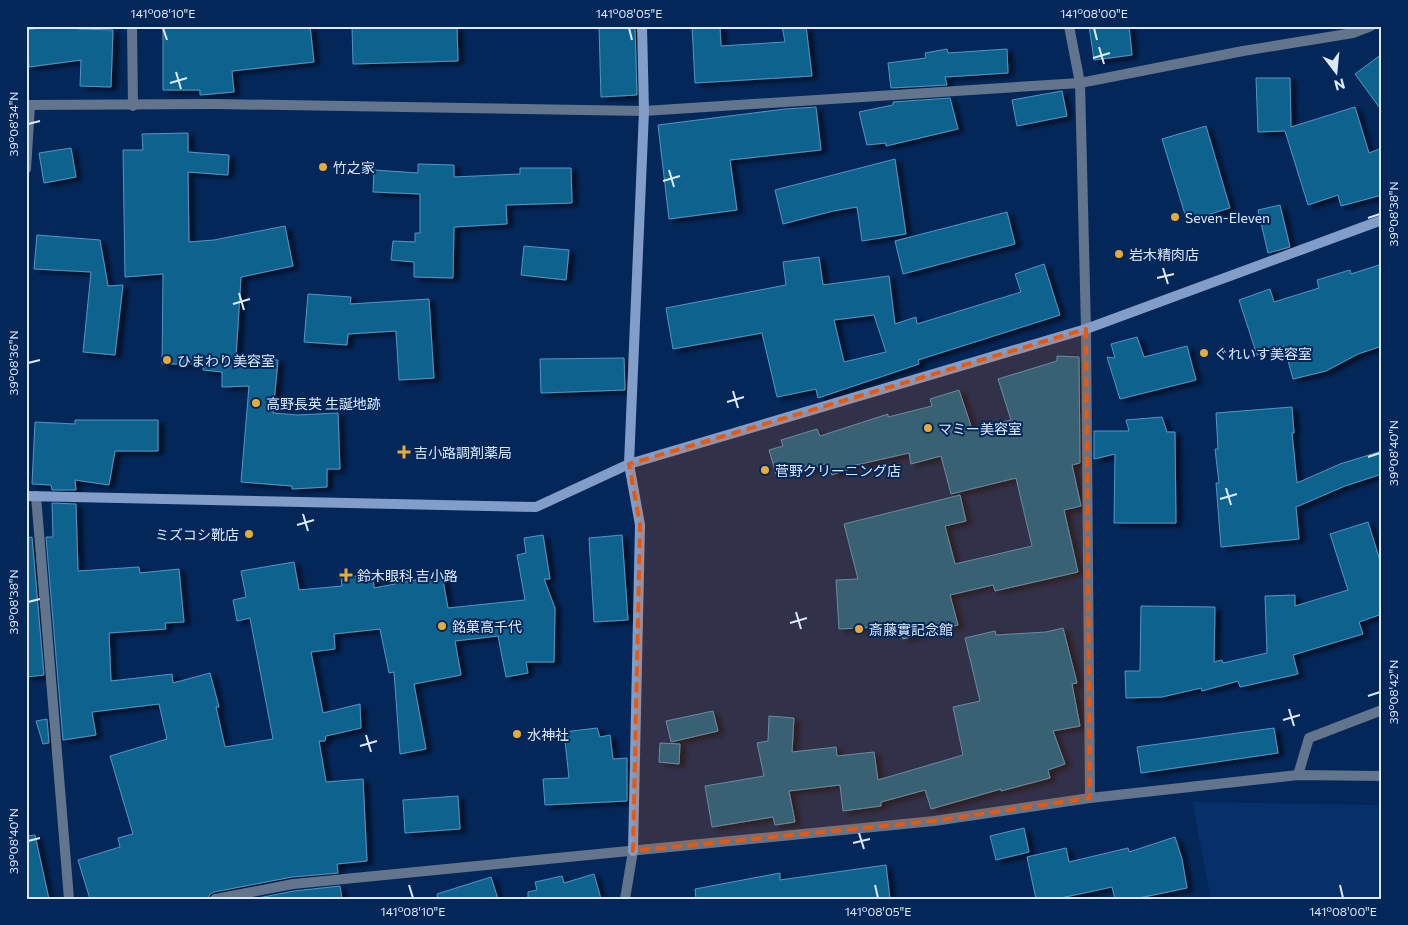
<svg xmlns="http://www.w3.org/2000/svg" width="1408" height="925" viewBox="0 0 1408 925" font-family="Commissioner,'Noto Sans JP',sans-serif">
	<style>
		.built { fill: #072f69 }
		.building { fill: #11638e; stroke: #4e96c5; fill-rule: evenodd; filter: url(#shadow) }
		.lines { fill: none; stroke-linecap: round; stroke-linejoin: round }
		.street { stroke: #63748d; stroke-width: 10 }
		.secondary { stroke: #829dc7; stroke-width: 10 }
		.marked { fill: #e8590c; fill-opacity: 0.2; stroke: #e8590c; stroke-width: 4; stroke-dasharray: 10 6; stroke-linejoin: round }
		.ticks { fill: none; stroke: #dce9fc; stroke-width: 2 }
		.poi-dot { fill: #e9ab37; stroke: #04275a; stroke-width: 2 }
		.labels { text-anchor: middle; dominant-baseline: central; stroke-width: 4; stroke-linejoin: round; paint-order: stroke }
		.poi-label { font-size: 14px; fill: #dce9fc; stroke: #04275a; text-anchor: start }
		.neatline { fill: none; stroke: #dce9fc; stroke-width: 2 }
		.ticks-label { font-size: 12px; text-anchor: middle; fill: #dce9fc }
	</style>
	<defs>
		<filter id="shadow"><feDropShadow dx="5.5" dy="3" stdDeviation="2.5" flood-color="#0009"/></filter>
	</defs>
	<rect width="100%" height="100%" fill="#04275a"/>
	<path class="built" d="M1192 802 1382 805V899H1211Z"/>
	<g class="building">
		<path d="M54 26H79V29L113 30 111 87 80 86 81 60 29 67 26 30Z"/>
		<path d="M163 26H310L314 62 232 71 234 92 200 95V90H163Z"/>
		<path d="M352 26H457L458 61 353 64Z"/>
		<path d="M599 26H635L637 95 601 97Z"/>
		<path d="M692 26H720L721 46 785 42 782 26H806L812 76 695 83Z"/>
		<path d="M1089 26H1129L1132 55 1094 60Z"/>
		<path d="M947 49 948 53 1007 49 1008 73 945 77 947 85 891 88 888 63 926 58 925 53Z"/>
		<path d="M1382 54V111L1355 74Z"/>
		<path d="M1256 78H1290L1291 127 1355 107 1369 153 1382 148V195L1341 206 1338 195 1308 205 1285 131 1258 132Z"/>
		<path d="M1062 91 1067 116 1017 126 1012 100Z"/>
		<path d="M950 98 958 129 886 146V143L867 145 859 112 893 105V102Z"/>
		<path d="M816 107 821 150 730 160 737 210 669 219 658 125 785 109Z"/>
		<path d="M1206 126 1230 208 1187 221 1162 139Z"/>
		<path d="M188 133V152L229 155 228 175 188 172 189 242 214 240 285 226 293 266 241 277 236 357 278 360 273 413 297 415 338 413 340 469H327V487L292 489V486L241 482 249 386 222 387V372L203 370 204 364H162L163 274 125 277 123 150H143L142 134Z"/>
		<path d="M71 148 76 177 44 183 39 153Z"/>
		<path d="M895 159 906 234 862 241 857 207 833 211 783 224 775 190Z"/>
		<path d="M418 164 454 165V177L520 174V168H571L572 203 506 205 507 224 454 227 453 278 414 277V262L391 260 393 241 415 242V233H420V194L373 192 374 170 418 173Z"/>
		<path d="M1280 205 1290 247 1268 253 1258 210Z"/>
		<path d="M1007 212 1015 244 903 274 895 241Z"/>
		<path d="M37 235 100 240 108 286 123 285 115 355 83 352 91 272 34 269Z"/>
		<path d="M524 246 569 250 566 280 521 275Z"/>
		<path d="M819 257 823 285 889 276 895 324 916 317 917 324 1021 292 1015 274 1044 264 1060 315 918 360 919 364 818 398 816 389 777 397 762 333 673 349 666 308 786 285 783 262ZM874 315 886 352 844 362 834 320Z"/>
		<path d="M1382 264V346L1358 354 1326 371 1293 379 1284 346 1257 355 1239 300 1270 289 1274 302 1319 288 1317 280 1350 270 1351 274Z"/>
		<path d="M308 294 351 297 350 304 429 299 434 378 399 380 396 331 348 334 347 345 304 342Z"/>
		<path d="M1137 337 1144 357 1187 346 1196 380 1120 399 1107 357 1115 358 1111 344Z"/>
		<path d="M1057 356 1079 357 1080 463 1072 465 1081 506 1064 510 1078 572 995 591 993 585 950 595 958 625 903 639 899 626 839 629 836 580 858 579 844 524 960 495 966 521 945 526 955 564 1032 546 1016 478 951 494 941 456 911 464 909 453 852 466 853 468 832 475 828 463 792 475 790 470 776 474 769 450 783 446 781 440 817 429 820 436 888 414V417L932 406 930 399 959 390 972 429 1011 420 998 379 1057 361Z"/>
		<path d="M624 358 625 390 541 393 540 359Z"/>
		<path d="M1292 407 1294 433H1292L1297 483 1340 464 1382 451V474L1345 486 1296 507 1299 539 1221 547 1216 483H1219L1215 449H1218L1216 413Z"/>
		<path d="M1162 417 1167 432H1175L1176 523H1114L1115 454 1094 459V431H1129L1126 420Z"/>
		<path d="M75 420H158V451H115L109 485 75 480 76 490H52L51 485 32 484 35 422 75 424Z"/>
		<path d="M52 503 76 504 78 571 139 567 140 573 179 569 184 622 165 623 166 629 109 633 111 681 172 674 173 683 210 673 219 707H216L225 747 273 739 250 618 237 621 233 600 246 597 241 571 294 562 299 590 342 586 341 578 373 574 374 588 442 575 448 608 525 600 517 555 526 553 524 538 543 535 550 579H544L555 608 554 662H526L528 673 506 677 498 636 455 641 461 675 414 684 426 749 400 754 394 672 389 673 380 629 334 634 335 649 311 652 323 713 360 704 361 728 326 736 325 741H319L326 782 363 779 367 861 337 864 338 873 292 877 214 892 210 894 208 899H90L78 860 120 847 118 838 133 834 110 756 167 739 159 704 92 712 96 735 63 740 46 537H53Z"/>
		<path d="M1368 522 1382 567V614L1359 622 1363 634 1293 655 1298 674 1240 687 1238 681 1202 691 1201 688 1162 697 1126 698 1125 671H1140L1141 606 1215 607 1214 662 1222 660 1223 663 1267 653 1265 596 1295 595V606L1348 590 1330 534Z"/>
		<path d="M622 535 628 620 594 622 589 538Z"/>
		<path d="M32 537 44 675 26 677V538Z"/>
		<path d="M1063 628 1077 683 1072 684 1080 726 1053 731 1065 764 1048 770 1050 778 1001 791V789L931 809 925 790 881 802V806L843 811 840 785 789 791 795 822 775 825 773 817 712 827 705 786 764 776 757 743 768 741 769 716 794 718 792 752 836 747 837 756 874 752 878 780 963 755 953 707 980 701 965 638 995 631 996 635 1046 632Z"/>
		<path d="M713 711 718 731 671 742 666 721Z"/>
		<path d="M47 719 49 743 43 744 36 721Z"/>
		<path d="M597 728 600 737 610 735 613 759 627 758V801L545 805 543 779 569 778 564 732Z"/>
		<path d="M1274 728 1278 753 1141 773 1137 747Z"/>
		<path d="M660 743 680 744 679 764 659 762Z"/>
		<path d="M458 796 460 829 405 833 403 800Z"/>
		<path d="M1024 828 1029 852 996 860 990 836Z"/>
		<path d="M35 835 45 881 49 899H26V836Z"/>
		<path d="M1175 837 1182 859 1187 888 1134 899H1115L1112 887 1056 899H1036L1027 857 1066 848 1069 862 1128 848 1129 852Z"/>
		<path d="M886 865 890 899H696L695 889 780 873V880Z"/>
		<path d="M594 874 601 899H528V892L537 890 535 882 562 876 564 883Z"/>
		<path d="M491 877 498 899H438L437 894Z"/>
		<path d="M340 886 342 899H253L294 891Z"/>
	</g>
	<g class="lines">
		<g class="street">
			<path d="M132 26 133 106"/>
			<path d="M1069 26 1080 83 1086 329 1090 798"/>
			<path d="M26 105 216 104 644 111 1080 83 1243 51 1353 33 1371 26"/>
			<path d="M26 169 30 105"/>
			<path d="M36 496 69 899"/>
			<path d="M1298 775 1309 738 1382 710"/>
			<path d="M215 899 293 884 934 821 1090 798 1298 775 1382 776"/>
			<path d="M625 899 633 851"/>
		</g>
		<g class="secondary">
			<path d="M26 496 536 507 629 464 1086 329 1382 220"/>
			<path d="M633 851 640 525 629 464 644 111 642 26"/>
		</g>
	</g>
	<path class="marked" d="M1086 329 1090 798 934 821 633 851 640 525 629 464Z"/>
	<path class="ticks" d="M163 28 167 40M629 28 632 40M1094 28 1097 40M1099 47 1104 64M1093 58 1110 53M176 72 181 89M170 83 187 78M28 124 40 121M669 170 674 187M663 181 680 176M1368 218 1380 214M1163 268 1168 284M1157 278 1174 274M239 293 244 310M233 304 250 299M28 363 40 360M733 391 738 408M727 402 744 397M1368 457 1380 453M1226 488 1231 505M1220 499 1237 494M303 514 308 531M297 525 314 520M28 602 40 599M796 612 801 629M790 623 807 618M1368 696 1380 692M1289 709 1294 726M1283 720 1300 715M366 735 371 752M360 746 377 741M859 833 864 849M28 841 40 838M853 843 870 839M409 885 413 898M875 885 878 898M1340 885 1343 898"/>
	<g class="poi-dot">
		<circle cx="323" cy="167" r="5"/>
		<circle cx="1175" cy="217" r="5"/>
		<circle cx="1119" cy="254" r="5"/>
		<circle cx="1204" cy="353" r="5"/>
		<circle cx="167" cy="360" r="5"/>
		<circle cx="256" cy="403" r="5"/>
		<circle cx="928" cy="428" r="5"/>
		<path d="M401.5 444.5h5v5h5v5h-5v5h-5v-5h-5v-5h5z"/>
		<circle cx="765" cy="470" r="5"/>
		<circle cx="249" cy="534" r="5"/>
		<path d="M343.5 567.5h5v5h5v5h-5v5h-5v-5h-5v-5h5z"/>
		<circle cx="442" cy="626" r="5"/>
		<circle cx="859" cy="629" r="5"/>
		<circle cx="517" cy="734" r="5"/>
	</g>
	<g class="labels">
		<g class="poi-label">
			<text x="333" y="167">竹之家</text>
			<text x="1185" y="217">Seven-Eleven</text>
			<text x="1129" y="254">岩木精肉店</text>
			<text x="1214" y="353">ぐれいす美容室</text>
			<text x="177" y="360">ひまわり美容室</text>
			<text x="266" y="403">高野長英 生誕地跡</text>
			<text x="938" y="428">マミー美容室</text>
			<text x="414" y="452">吉小路調剤薬局</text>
			<text x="775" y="470">菅野クリーニング店</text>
			<text x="239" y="534" text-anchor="end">ミズコシ靴店</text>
			<text x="357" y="575">鈴木眼科 吉小路</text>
			<text x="452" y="626">銘菓高千代</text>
			<text x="869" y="629">斎藤實記念館</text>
			<text x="527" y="734">水神社</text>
		</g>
	</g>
	<rect width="1408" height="925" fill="none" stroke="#04275a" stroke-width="55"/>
	<g transform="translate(1336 72) rotate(164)" stroke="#04275a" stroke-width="4" paint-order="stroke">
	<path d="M0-4L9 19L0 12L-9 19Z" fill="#dce9fc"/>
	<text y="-8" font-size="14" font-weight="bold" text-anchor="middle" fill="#dce9fc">N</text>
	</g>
	<rect x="28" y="28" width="1352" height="870" class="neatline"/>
	<g class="ticks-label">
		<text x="163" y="18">141°08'10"E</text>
		<text x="629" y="18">141°08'05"E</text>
		<text x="1094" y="18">141°08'00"E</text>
		<text transform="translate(14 124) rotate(-90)" y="4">39°08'34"N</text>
		<text transform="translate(1394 214) rotate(-90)" y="4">39°08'38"N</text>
		<text transform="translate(14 363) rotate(-90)" y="4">39°08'36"N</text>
		<text transform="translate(1394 453) rotate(-90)" y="4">39°08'40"N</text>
		<text transform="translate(14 602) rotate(-90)" y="4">39°08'38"N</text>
		<text transform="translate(1394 692) rotate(-90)" y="4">39°08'42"N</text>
		<text transform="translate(14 841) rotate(-90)" y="4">39°08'40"N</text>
		<text x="413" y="916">141°08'10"E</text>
		<text x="878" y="916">141°08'05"E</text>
		<text x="1343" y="916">141°08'00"E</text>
	</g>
</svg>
